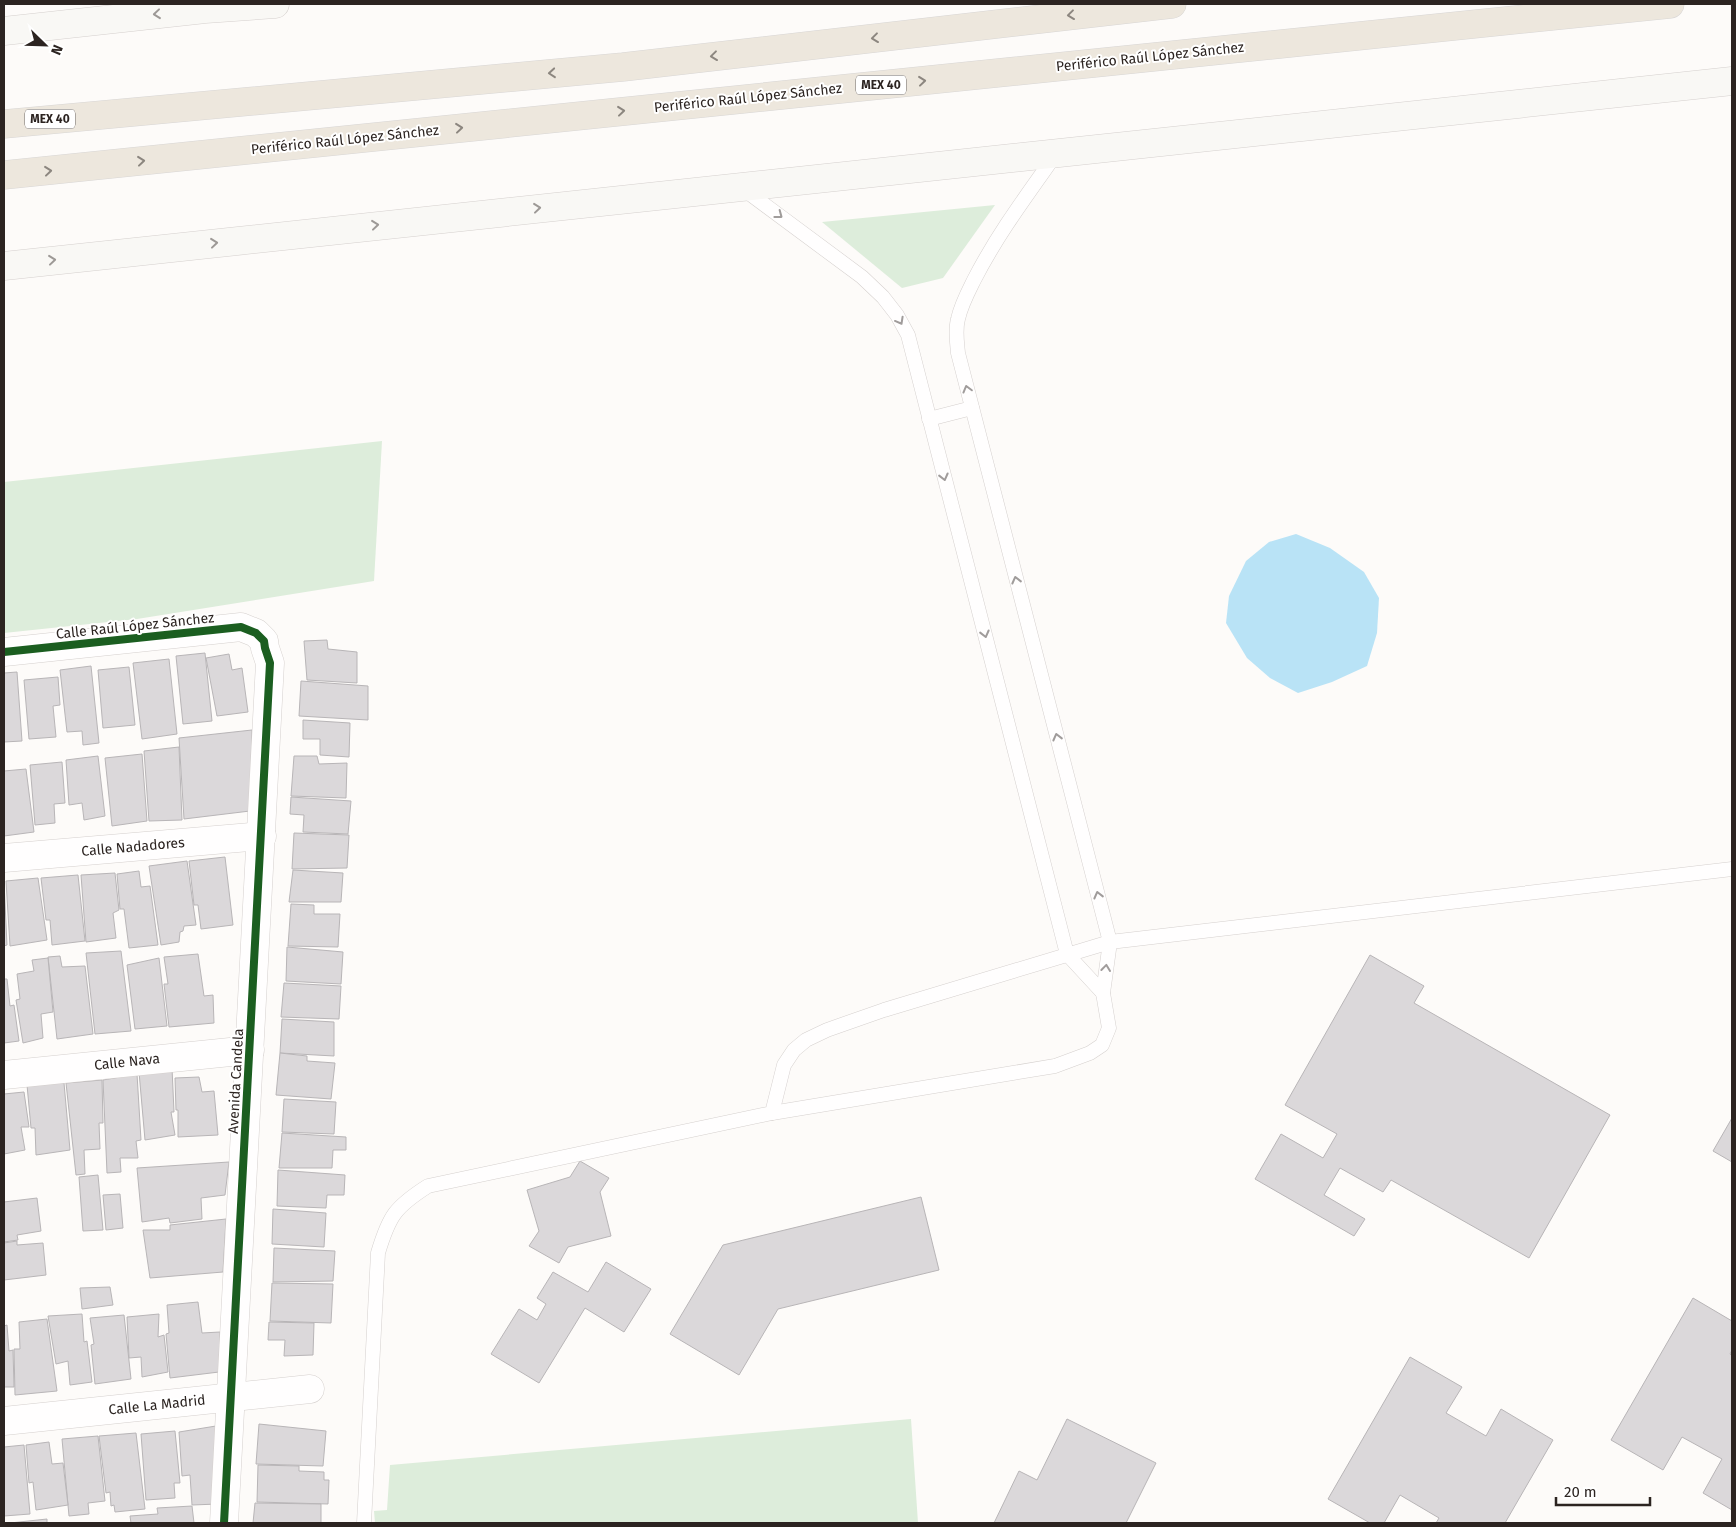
<svg xmlns="http://www.w3.org/2000/svg" width="1736" height="1527" viewBox="0 0 1736 1527" font-family="'Fira Sans',sans-serif">
	<style>
		.green { fill: #ddeddb }
		.water { fill: #b9e3f6 }
		.building { fill: #dbd8da; stroke: #b8b5b7 }
		.lines { fill: none; stroke-linecap: round; stroke-linejoin: round }
		.lane-casing { stroke: #d5d0ce; stroke-width: 15 }
		.street-casing { stroke: #d5d0ce; stroke-width: 29 }
		.secondary-casing { stroke: #d5d0ce; stroke-width: 29 }
		.highway-casing { stroke: #d8d6d5; stroke-width: 29 }
		.lane { stroke: #fffefe; stroke-width: 14 }
		.street { stroke: #fffefe; stroke-width: 28 }
		.secondary { stroke: #f9f8f5; stroke-width: 28 }
		.highway { stroke: #ede7dd; stroke-width: 28 }
		.cycleway-casing { stroke: #fff; stroke-width: 11 }
		.cycleway { stroke: #1b5e20; stroke-width: 8 }
		.oneway { stroke: #9d9996 }
		.oneway2 { stroke: #8c867f }
		.oneway3 { stroke: #a09c9b }
		.labels { text-anchor: middle; dominant-baseline: central; stroke-width: 4; stroke-linejoin: round; paint-order: stroke }
		.shield { fill: #fff; stroke: #6b6664; stroke-width: 1 }
		.shield-label { font-size: 12px; font-weight: bold; fill: #2c2421 }
		.street-label { font-size: 14px; fill: #2c2421; stroke: #fff }
	</style>
	<rect width="100%" height="100%" fill="#fdfbf9"/>
	<g class="green">
		<path d="M995 205 943 278 902 288 822 222Z"/>
		<path d="M382 441 374 581 137 619 4 633V482Z"/>
		<path d="M911 1419 918 1523H375L374 1511 387 1510 390 1465Z"/>
	</g>
	<path class="water" d="M1296 534 1330 548 1364 572 1379 598 1377 633 1367 666 1332 682 1298 693 1270 678 1247 658 1226 623 1229 596 1246 561 1269 542Z"/>
	<g class="building">
		<path d="M327 640 328 649 357 652V683L307 680 304 641Z"/>
		<path d="M205 653 212 721 183 724 176 656Z"/>
		<path d="M229 654 232 670 242 668 248 712 217 716 206 658Z"/>
		<path d="M169 659 177 734 142 739 133 663Z"/>
		<path d="M91 666 99 743 83 745 82 731 67 732 60 670Z"/>
		<path d="M129 667 135 725 103 728 98 670Z"/>
		<path d="M17 672 22 741 4 742V673Z"/>
		<path d="M58 677 60 705 53 706 56 737 29 739 24 680Z"/>
		<path d="M301 681 368 686V720L299 716Z"/>
		<path d="M303 720 350 723 349 757 320 755V739H303Z"/>
		<path d="M252 730 250 811 184 819 179 738Z"/>
		<path d="M179 747 182 820 149 821 144 751Z"/>
		<path d="M142 754 147 821 112 826 105 758Z"/>
		<path d="M98 756 105 816 84 820 82 803 69 805 66 760Z"/>
		<path d="M294 756H317L319 764 347 763 346 798 291 796Z"/>
		<path d="M62 762 65 803 54 804 55 823 35 825 30 765Z"/>
		<path d="M26 769 34 832 4 836V771Z"/>
		<path d="M291 797 351 801 348 834 303 832 304 815 290 814Z"/>
		<path d="M294 833 349 835 347 868 292 869Z"/>
		<path d="M225 857 233 925 201 929 198 905H194L189 861Z"/>
		<path d="M187 861 196 925 184 926 183 931 180 932 179 942 161 945 149 866Z"/>
		<path d="M293 870 343 873 341 902H289Z"/>
		<path d="M139 871 141 887 150 886 158 945 129 948 124 909H120L117 874Z"/>
		<path d="M115 873 119 910 113 913 116 938 86 942 81 875Z"/>
		<path d="M78 875 85 941 52 945 50 920H46L41 878Z"/>
		<path d="M38 878 47 940 10 946 6 881Z"/>
		<path d="M4 882 7 945 4 946Z"/>
		<path d="M291 904 314 905V914H340L338 947 288 946Z"/>
		<path d="M287 947 343 952 341 984 286 981Z"/>
		<path d="M121 951 131 1031 95 1034 86 953Z"/>
		<path d="M198 954 204 996 213 995 214 1023 169 1027 164 984H168L164 957Z"/>
		<path d="M1370 955 1424 986 1414 1003 1610 1115 1529 1258 1391 1180 1383 1192 1340 1168 1324 1195 1365 1219 1354 1236 1255 1179 1281 1134 1323 1158 1337 1134 1285 1105Z"/>
		<path d="M60 956 62 967 85 966 93 1034 57 1039 48 957Z"/>
		<path d="M48 958 53 1012 41 1014 43 1038 23 1043 16 1000 20 999 17 974 34 971 32 960Z"/>
		<path d="M159 958 167 1026 135 1029 127 965Z"/>
		<path d="M4 979H7L10 1006 14 1005 19 1041 4 1043Z"/>
		<path d="M284 983 341 986 339 1019 281 1017Z"/>
		<path d="M282 1019 334 1022V1056L280 1053Z"/>
		<path d="M280 1053 307 1056V1061L335 1063 331 1099 276 1095Z"/>
		<path d="M172 1068 174 1112H171L175 1135 145 1140 139 1072Z"/>
		<path d="M137 1074 141 1140 136 1141 138 1158H120L121 1172 107 1173 103 1080Z"/>
		<path d="M199 1077 202 1092 214 1091 218 1135 178 1137V1110H176L175 1078Z"/>
		<path d="M102 1080 103 1123H99L100 1149 84 1150 85 1174 76 1175 66 1083Z"/>
		<path d="M64 1083 70 1150 36 1155 35 1128H31L27 1085Z"/>
		<path d="M24 1092 29 1127H21L25 1150 4 1154V1094Z"/>
		<path d="M284 1099 336 1102 334 1134 282 1132Z"/>
		<path d="M1732 1118V1162L1713 1151Z"/>
		<path d="M282 1133 346 1137V1150H333L332 1168H279Z"/>
		<path d="M580 1161 609 1178 600 1192 611 1236 568 1247 559 1263 529 1246 539 1231 527 1190 570 1177Z"/>
		<path d="M229 1162 225 1195 201 1198 202 1219 170 1223 169 1218 142 1222 137 1168Z"/>
		<path d="M278 1170 345 1175 344 1195H327L326 1208 277 1206Z"/>
		<path d="M98 1175 103 1230 83 1231 79 1177Z"/>
		<path d="M120 1194 123 1228 106 1230 103 1195Z"/>
		<path d="M921 1197 939 1270 778 1309 739 1375 670 1334 723 1245Z"/>
		<path d="M37 1198 41 1231 17 1235 18 1240 4 1242V1202Z"/>
		<path d="M273 1209 326 1213 324 1247 272 1244Z"/>
		<path d="M226 1219 223 1272 150 1278 143 1230H170V1225Z"/>
		<path d="M17 1241V1245L43 1243 46 1275 4 1280V1243Z"/>
		<path d="M274 1248 335 1251 333 1281 273 1282Z"/>
		<path d="M606 1262 651 1289 624 1332 585 1308 539 1383 491 1354 519 1309 537 1320 546 1304 537 1298 553 1272 588 1292Z"/>
		<path d="M272 1283 333 1284 331 1323 270 1321Z"/>
		<path d="M110 1287 113 1305 82 1309 80 1288Z"/>
		<path d="M1693 1298 1732 1321V1350L1730 1354 1732 1356V1510L1703 1493 1722 1459 1682 1437 1663 1470 1611 1440Z"/>
		<path d="M198 1302 202 1333 220 1332 219 1372 170 1378 166 1334 169 1333 167 1305Z"/>
		<path d="M82 1314 84 1342 87 1341 92 1382 70 1385 68 1361 56 1364 48 1316Z"/>
		<path d="M159 1314 158 1337 164 1335 168 1372 142 1377 141 1357 129 1358 127 1317Z"/>
		<path d="M124 1315 131 1379 95 1384 91 1345 94 1344 90 1318Z"/>
		<path d="M47 1319 57 1391 15 1395 14 1349H20L19 1322Z"/>
		<path d="M269 1322 314 1323 313 1355 284 1356 285 1340H268Z"/>
		<path d="M7 1325 9 1351 13 1350 14 1387H4V1326Z"/>
		<path d="M1410 1357 1462 1387 1446 1413 1486 1436 1501 1409 1553 1440 1505 1523H1436L1439 1518 1400 1495 1384 1523H1370L1328 1499Z"/>
		<path d="M1067 1419 1156 1463 1126 1523H994L1019 1471 1037 1480Z"/>
		<path d="M259 1424 326 1431 323 1466 256 1464Z"/>
		<path d="M216 1426 218 1504 192 1505 190 1475 182 1476 179 1432Z"/>
		<path d="M175 1431 180 1483H174L175 1498 146 1500 141 1434Z"/>
		<path d="M136 1433 145 1509 115 1512 114 1505 111 1506 110 1492 106 1493 99 1436Z"/>
		<path d="M98 1436 105 1501 88 1503 89 1514 69 1516 62 1439Z"/>
		<path d="M49 1442 52 1464 63 1463 68 1505 36 1510 33 1482 29 1483 26 1445Z"/>
		<path d="M24 1445 30 1514 4 1516V1447Z"/>
		<path d="M258 1465 299 1466V1471L324 1472V1480H329L328 1504 257 1502Z"/>
		<path d="M255 1503 321 1504V1523H253Z"/>
		<path d="M192 1506 194 1523H131L130 1516 158 1514 157 1508Z"/>
		<path d="M47 1519V1523H10Z"/>
	</g>
	<g class="lines">
		<g class="lane-casing">
			<g id="lane">
				<path d="M742 188 862 277 883 297 897 315 908 335 1067 954 1103 993"/>
				<path d="M929 419 972 408"/>
				<path d="M772 1113 1055 1066 1090 1053 1102 1045 1109 1028 1103 993 1110 942 958 353C957 342 955 330 958 319 961 305 968 292 974 280 997 235 1027 195 1056 154"/>
				<path d="M364 1523 378 1253C389 1216 395 1207 428 1186L772 1113 784 1065 794 1050 806 1040 827 1030 884 1010 1110 942 1732 869"/>
			</g>
		</g>
		<g class="street-casing">
			<g id="street">
				<path d="M4 652 241 627 256 633 264 641 265 648 270 663C257 950 237 1236 224 1523"/>
				<path d="M4 858 262 836"/>
				<path d="M4 1075 250 1050"/>
				<path d="M4 1421 310 1389"/>
			</g>
		</g>
		<g class="secondary-casing">
			<g id="secondary">
				<path d="M4 31 205 9 275 4"/>
				<path d="M4 266 1732 81"/>
			</g>
		</g>
		<g class="highway-casing">
			<g id="highway">
				<path d="M4 124 623 67 1172 4"/>
				<path d="M4 175 1670 4"/>
			</g>
		</g>
		<use href="#lane" class="lane"/>
		<use href="#street" class="street"/>
		<use href="#secondary" class="secondary"/>
		<use href="#highway" class="highway"/>
		<g class="cycleway-casing">
			<path id="cycleway" d="M4 652 241 627 256 633 264 641 265 648 270 663C257 950 237 1236 224 1523"/>
		</g>
		<use href="#cycleway" class="cycleway"/>
	</g>
	<defs><path id="oneway-chevron" d="M-2-3.5L2.5 0L-2 3.5" fill="none" stroke-width="1.6" stroke-linecap="round" stroke-linejoin="round" transform="scale(1.25)"/></defs>
	<g class="oneway">
		<use href="#oneway-chevron" transform="translate(157 14) rotate(174)"/>
		<use href="#oneway-chevron" transform="translate(537 208) rotate(-6)"/>
		<use href="#oneway-chevron" transform="translate(375 225) rotate(-6)"/>
		<use href="#oneway-chevron" transform="translate(214 243) rotate(-6)"/>
		<use href="#oneway-chevron" transform="translate(52 260) rotate(-6)"/>
	</g>
	<g class="oneway2">
		<use href="#oneway-chevron" transform="translate(1071 15) rotate(173)"/>
		<use href="#oneway-chevron" transform="translate(875 38) rotate(173)"/>
		<use href="#oneway-chevron" transform="translate(714 56) rotate(173)"/>
		<use href="#oneway-chevron" transform="translate(552 73) rotate(175)"/>
		<use href="#oneway-chevron" transform="translate(922 81) rotate(-6)"/>
		<use href="#oneway-chevron" transform="translate(621 111) rotate(-6)"/>
		<use href="#oneway-chevron" transform="translate(459 128) rotate(-6)"/>
		<use href="#oneway-chevron" transform="translate(141 161) rotate(-6)"/>
		<use href="#oneway-chevron" transform="translate(48 171) rotate(-6)"/>
	</g>
	<g class="oneway3">
		<use href="#oneway-chevron" transform="translate(779 215) rotate(37)"/>
		<use href="#oneway-chevron" transform="translate(900 321) rotate(61)"/>
		<use href="#oneway-chevron" transform="translate(967 389) rotate(-105)"/>
		<use href="#oneway-chevron" transform="translate(944 477) rotate(76)"/>
		<use href="#oneway-chevron" transform="translate(1016 580) rotate(-104)"/>
		<use href="#oneway-chevron" transform="translate(985 634) rotate(76)"/>
		<use href="#oneway-chevron" transform="translate(1057 737) rotate(-104)"/>
		<use href="#oneway-chevron" transform="translate(1098 895) rotate(-104)"/>
		<use href="#oneway-chevron" transform="translate(1106 968) rotate(-83)"/>
	</g>
	<g class="labels">
		<g class="shield">
			<rect x="856" y="75.5" width="50" height="19" rx="4"/>
			<rect x="25" y="109.5" width="50" height="19" rx="4"/>
		</g>
		<g class="shield-label">
			<text x="881" y="85">MEX 40</text>
			<text x="50" y="119">MEX 40</text>
		</g>
		<g class="street-label">
			<text transform="translate(1150 57) rotate(-6)">Periférico Raúl López Sánchez</text>
			<text transform="translate(748 98) rotate(-6)">Periférico Raúl López Sánchez</text>
			<text transform="translate(345 140) rotate(-6)">Periférico Raúl López Sánchez</text>
			<text transform="translate(135 626) rotate(-6)">Calle Raúl López Sánchez</text>
			<text transform="translate(133 847) rotate(-5)">Calle Nadadores</text>
			<text transform="translate(127 1062) rotate(-6)">Calle Nava</text>
			<text transform="translate(236 1081) rotate(-87)">Avenida Candela</text>
			<text transform="translate(157 1405) rotate(-6)">Calle La Madrid</text>
		</g>
	</g>
	<rect width="1736" height="1527" fill="none" stroke="#2c2421" stroke-width="10"/>
	<g transform="translate(45 45) rotate(113)" stroke="#ffffff" stroke-width="4" paint-order="stroke">
	<path d="M0-4L9 19L0 12L-9 19Z" fill="#2c2421"/>
	<text y="-8" font-size="14" font-weight="bold" text-anchor="middle" fill="#2c2421">N</text>
	</g>
	<path d="M1556 1497v8h94v-8" fill="none" stroke="#2c2421" stroke-width="2.5"/>
	<text x="1564" y="1497" font-size="15" fill="#2c2421" stroke="#ffffff" stroke-width="4" paint-order="stroke">20 m</text>
</svg>
